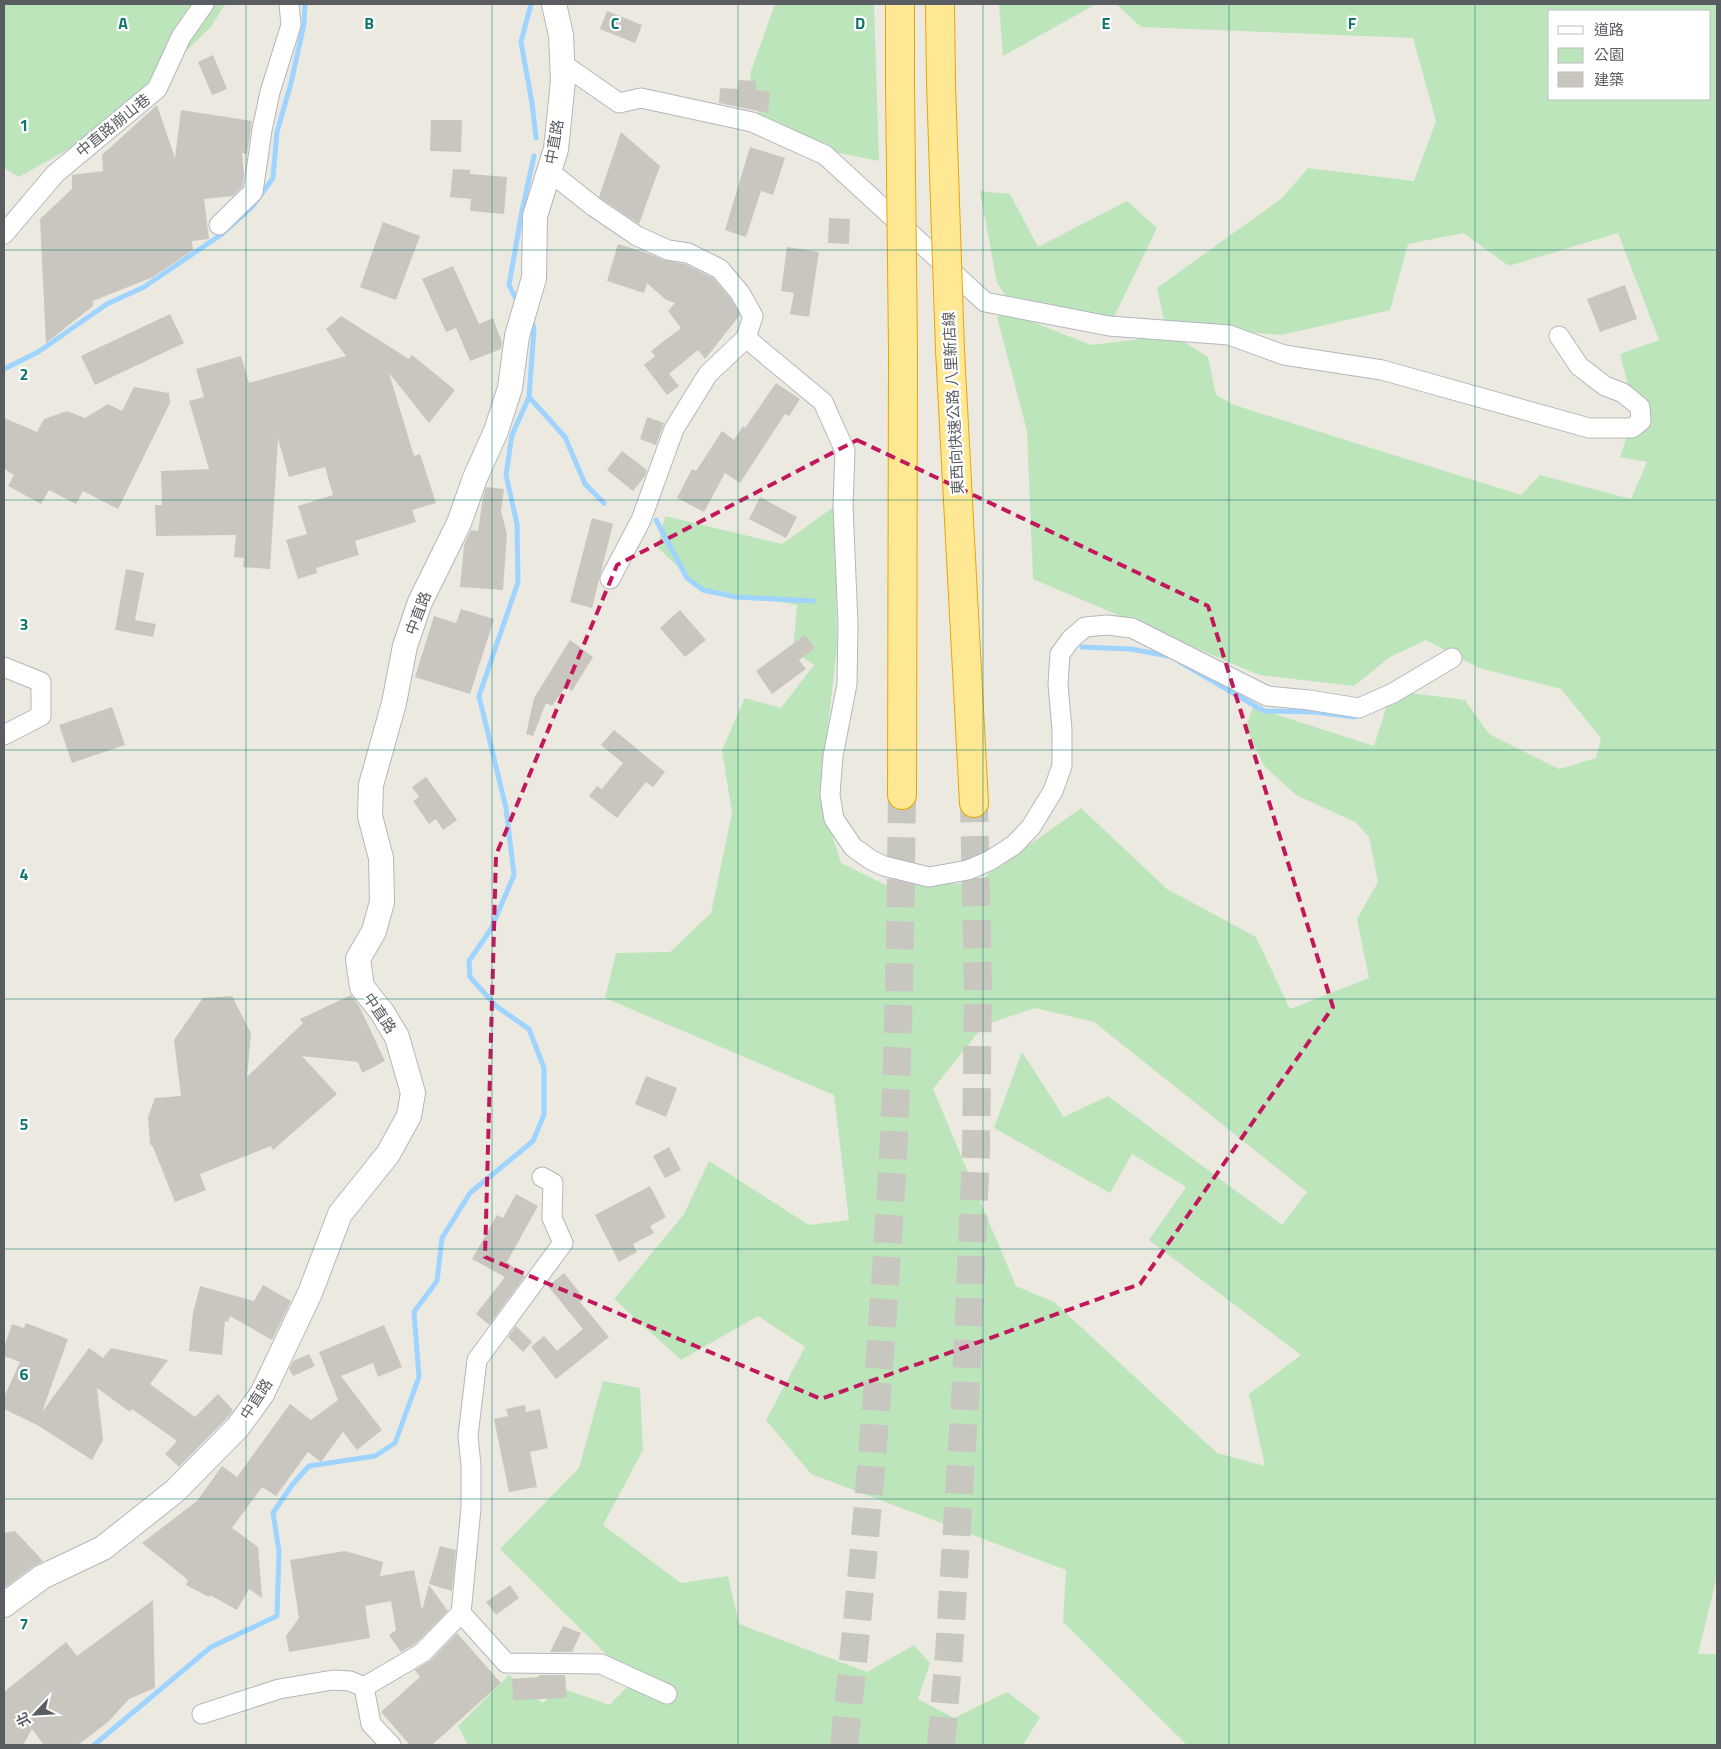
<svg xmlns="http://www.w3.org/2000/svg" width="1721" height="1749" viewBox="0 0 1721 1749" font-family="'Titillium Web','Noto Sans TC',sans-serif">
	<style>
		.green { fill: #bce5bc; fill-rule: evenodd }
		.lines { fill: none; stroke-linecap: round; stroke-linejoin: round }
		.stream { stroke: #9ed4ff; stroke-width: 5 }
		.building { fill: #c9c6c0 }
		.trunk-tunnel { stroke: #c7c7c0; stroke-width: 28; stroke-dasharray: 28 14; stroke-linecap: butt }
		.minor-casing { stroke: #b3b7bb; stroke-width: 21 }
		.tertiary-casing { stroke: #b3b7bb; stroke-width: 26 }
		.trunk-casing { stroke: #eda400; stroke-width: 30 }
		.minor { stroke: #fff; stroke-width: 19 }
		.tertiary { stroke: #fff; stroke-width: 24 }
		.trunk { stroke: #fee894; stroke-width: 28 }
		.trunk-bridge-casing { stroke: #eda400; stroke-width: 30; stroke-linecap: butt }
		.trunk-bridge { stroke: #fee894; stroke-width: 28 }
		.marked { fill: none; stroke: #c2185b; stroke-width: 4; stroke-dasharray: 10 6; stroke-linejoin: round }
		.grid { fill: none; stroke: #0f766e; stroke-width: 1; stroke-opacity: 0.55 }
		.labels { text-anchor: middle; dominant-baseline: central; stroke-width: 4.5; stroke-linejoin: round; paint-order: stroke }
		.street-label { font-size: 15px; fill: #595d62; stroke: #fff }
		.grid-label { font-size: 16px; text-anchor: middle; font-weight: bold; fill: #0f766e; stroke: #fff; stroke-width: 4.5; stroke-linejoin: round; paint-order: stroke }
	</style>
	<rect width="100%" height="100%" fill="#eceae0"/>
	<g class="green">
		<path d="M4 4H225L211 27 161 75 74 146 19 177 4 168Z"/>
		<path d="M775 4H874L879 161 799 145 758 115 750 74Z"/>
		<path d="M999 4H1096L1003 56Z"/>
		<path d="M1116 4H1717V1576L1698 1654H1717V1745H1187L1063 1622 1066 1570 811 1474 766 1420 805 1347 758 1316 681 1360 614 1299 684 1214 709 1161 809 1225 849 1220 834 1095 605 998 616 953 670 952 711 913 732 813 722 750 745 698 781 708 814 665 793 651 797 605 701 588 657 547 665 516 782 544 835 506 837 647 820 796 841 863 886 885 976 883 1081 808 1167 889 1256 937 1290 1009 1369 978 1357 919 1378 882 1369 837 1355 822 1296 795 1264 766 1246 727 1253 707 1374 746 1387 705 1403 692 1465 700 1489 734 1559 769 1596 758 1601 738 1561 689 1479 668 1426 640 1390 657 1354 686 1259 675 1033 579 1027 431 997 317 1007 312 1091 345 1173 335 1208 357 1216 395 1234 405 1521 495 1540 475 1631 499 1647 462 1620 457 1635 412 1620 354 1659 340 1618 233 1509 266 1463 233 1408 244 1390 310 1282 335 1165 325 1157 288 1282 198 1308 168 1414 181 1436 121 1413 38 1141 27ZM1550 11H1710V99H1550ZM1035 1008 1094 1022 1307 1192 1282 1225 1108 1096 1064 1117 1022 1052 994 1128 1110 1193 1132 1154 1186 1187 1149 1240 1301 1355 1249 1394 1265 1466 1217 1453 1054 1302 1016 1286 933 1089 984 1025Z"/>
		<path d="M980 191 1010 194 1038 247 1127 201 1157 228 1112 321 1011 303 997 283Z"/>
		<path d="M603 1381 640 1388 643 1450 603 1525 681 1583 728 1576 739 1624 867 1672 914 1645 930 1663 918 1699 954 1718 1007 1692 1040 1717 1023 1745H468L458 1726 509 1675 543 1703 559 1687 609 1705 633 1681 500 1549 579 1468Z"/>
	</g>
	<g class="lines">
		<g class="stream">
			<path d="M531 4 521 42 532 103 536 138"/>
			<path d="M520 304 516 299 509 285 522 211 534 156"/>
			<path d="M4 369 38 352 107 304 144 287 222 234 252 207 273 178 277 132 291 83 304 24 305 4"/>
			<path d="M529 397 565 437 585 484 604 503"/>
			<path d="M656 520 687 578 703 590 736 597 813 601"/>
			<path d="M1082 647 1131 649 1168 656"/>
			<path d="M1180 662 1264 711 1315 712 1355 717"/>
			<path d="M94 1745 211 1647 277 1616 279 1551 273 1513 292 1485 309 1466 375 1456 395 1443 419 1377 414 1312 437 1281 442 1238 470 1193 533 1141 544 1115V1068L529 1029 496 1006 470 977 469 961 491 929 514 875 506 808 479 696 518 582 517 524 506 475 512 435 529 397 534 329 531 318"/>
		</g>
	</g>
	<g class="building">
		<path d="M607 11 642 25 635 43 600 29Z"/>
		<path d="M213 55 227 89 212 95 198 62Z"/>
		<path d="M739 80 756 81V90L770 92 768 113 719 103 720 88 738 89Z"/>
		<path d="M157 105 175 158 181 110 252 121 247 154 242 153 244 175 242 187 233 196 204 199 209 239 192 241 193 250 153 277 93 301V306L46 343 40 219 72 189V175L103 171 102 155Z"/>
		<path d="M431 120H462L461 152 430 151Z"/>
		<path d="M621 132 660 166 639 224 599 197Z"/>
		<path d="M750 147 785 158 773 195 761 191 746 237 725 230Z"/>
		<path d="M453 169 470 170V174L507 177 504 214 470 211 471 199 450 197Z"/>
		<path d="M829 218 850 219 849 244 828 243Z"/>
		<path d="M383 222 420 236 396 300 360 287Z"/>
		<path d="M618 244 644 252 664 260 685 264 713 278 731 299 740 315 705 359 698 350 669 374 679 386 667 395 644 365 655 356 651 351 681 328 668 311 675 303 666 300 647 283 644 293 607 281Z"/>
		<path d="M787 247 819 252 809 317 790 314 794 293 781 291Z"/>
		<path d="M453 266 479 324 493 318 502 342 501 349 470 361 456 328 446 332 422 279Z"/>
		<path d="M1625 285 1637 319 1600 332 1587 299Z"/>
		<path d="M170 314 184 343 95 385 81 356Z"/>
		<path d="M341 316 409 359 412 355 455 390 429 423 389 373 414 456 420 454 436 503 412 510 416 522 355 541 359 555 316 568 317 573 298 579 286 540 307 534 298 506 333 495 325 467 289 477 278 439 270 569 243 567 244 558 234 557 236 535 156 536 155 505H162L161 471 209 469 189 401 204 397 196 369 241 356 249 383 346 356 326 329Z"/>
		<path d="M776 383 800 399 789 416 785 414 740 483 725 473 704 512 677 498 692 469 696 471 722 431 734 440 743 426 745 428Z"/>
		<path d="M134 387 169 393 170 403 118 509 83 491 76 504 49 490 41 504 8 486 14 475 6 470 4 466V418L37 432 44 419 67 411 85 418 108 404 122 411Z"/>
		<path d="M647 417 664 423 656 445 640 439Z"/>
		<path d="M622 451 647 470 645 476 633 491 607 470Z"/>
		<path d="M486 487 504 489 501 511 507 534 503 590 460 587 464 545 471 530 478 531 483 497Z"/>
		<path d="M760 497 797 517 786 538 749 519Z"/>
		<path d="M592 518 613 524 592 608 570 602Z"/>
		<path d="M126 569 144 573 135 620 156 624 153 637 115 630Z"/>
		<path d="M461 609 494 619 470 694 415 677 434 616 456 623Z"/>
		<path d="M680 610 706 640 685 657 660 628Z"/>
		<path d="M805 635 815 648 799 660 806 669 772 694 756 671Z"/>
		<path d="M570 640 593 657 572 691 566 686 552 706 546 703 533 736 526 734 534 698Z"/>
		<path d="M112 707 125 745 72 763 59 725Z"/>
		<path d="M614 730 665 772 653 787 646 782 617 818 589 796 597 786 602 789 623 763 601 745Z"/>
		<path d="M426 777 457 820 443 830 436 819 429 824 413 801 419 797 412 787Z"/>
		<path d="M351 995 359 1006 385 1061 362 1073 358 1062 302 1056 337 1094 273 1150 271 1146 200 1174 206 1190 175 1202 153 1147 150 1144 148 1117 155 1098 181 1096 174 1040 203 998 232 996 251 1033 247 1077 303 1023 300 1019Z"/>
		<path d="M646 1076 677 1088 666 1117 635 1104Z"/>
		<path d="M669 1147 681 1170 665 1178 653 1156Z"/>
		<path d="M650 1186 666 1217 650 1226 654 1233 633 1244 637 1252 619 1262 595 1215Z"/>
		<path d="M516 1194 538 1206 507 1262 525 1276 489 1325 476 1314 505 1277 472 1259 497 1215 503 1218Z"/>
		<path d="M564 1273 584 1298 580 1302 609 1337 556 1379 531 1347 544 1336 557 1351 583 1329 548 1286Z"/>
		<path d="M263 1285 291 1301 272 1340 230 1316 228 1322 225 1321 222 1355 189 1351 193 1313 200 1286 254 1301Z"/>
		<path d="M26 1323 68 1339 42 1412 89 1348 103 1358 111 1348 168 1360 150 1384 195 1417 218 1394 233 1410 227 1418 179 1467 165 1454 177 1441 132 1409 130 1412 97 1388 103 1440 92 1460 39 1426 4 1409V1397L20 1362 4 1356V1347L12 1324 24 1328Z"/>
		<path d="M384 1325 402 1367 378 1377 373 1363 341 1376 382 1430 357 1450 343 1432 321 1462 308 1452 276 1496 262 1487 232 1528 258 1547 262 1598 249 1589 237 1610 210 1595 209 1597 186 1585 188 1580 142 1543 197 1501 222 1466 237 1477 290 1404 311 1420 338 1400 319 1352Z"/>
		<path d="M516 1326 532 1342 523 1352 508 1337Z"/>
		<path d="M309 1354 315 1366 293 1376 289 1369 293 1361Z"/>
		<path d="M525 1405 526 1412 540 1409 548 1448 530 1452 537 1487 509 1492 494 1419 508 1416 506 1409Z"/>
		<path d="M15 1531 43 1561 34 1566 4 1588V1533Z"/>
		<path d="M440 1546 456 1550 452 1591 429 1584Z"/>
		<path d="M345 1551 383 1562 380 1576 414 1570 422 1610 429 1585 448 1611 415 1644 401 1652 389 1635 396 1630 391 1601 365 1606 370 1638 289 1652 286 1636 299 1618 290 1560Z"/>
		<path d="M510 1585 519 1598 496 1615 486 1602Z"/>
		<path d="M153 1600 155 1688 129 1699 108 1722 78 1745H44L32 1729 23 1745H4V1692L66 1642 77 1656Z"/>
		<path d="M563 1626 581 1633 572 1652H550Z"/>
		<path d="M457 1633 501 1683 432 1745H410L381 1712 420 1677 415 1670 430 1661Z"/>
		<path d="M540 1675H565L567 1698 513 1700 512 1679 538 1677Z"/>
	</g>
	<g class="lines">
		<g class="trunk-tunnel">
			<path d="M844 1745C864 1566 879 1386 890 1206 899 1069 900 932 902 795"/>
			<path d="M941 1745 949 1653 966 1384 976 1151 978 988 974 803"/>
		</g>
		<g class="minor-casing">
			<g id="minor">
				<path d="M562 54 563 64 619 103 641 98 752 122 825 155 985 302 1109 326 1229 335 1284 355 1382 370 1589 428H1632L1641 421 1640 407 1623 393 1605 386 1579 366 1559 336"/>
				<path d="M549 171 593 206 637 236 668 250 688 253 720 269 740 293 753 316 746 338 708 374 674 429 641 520 610 579"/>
				<path d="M219 225 253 192 262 130 270 92 291 25 289 4"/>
				<path d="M4 234 55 174 157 89 181 37 204 4"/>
				<path d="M746 338 823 402 845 451 843 506 848 624 847 684 833 756 830 795 834 819 853 847 871 860 884 866 929 877 968 870 989 861 1014 845 1031 827 1053 791 1062 766V730L1058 684 1060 654 1071 639 1085 627 1107 625 1132 628 1267 696 1309 700 1359 708 1393 693 1452 658"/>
				<path d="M4 667 41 682V716L4 735"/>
				<path d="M461 1613 506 1663 601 1664 667 1694"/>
				<path d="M364 1687 422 1653 461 1613 471 1508V1465L468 1436 477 1360 563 1243 552 1218 553 1183 542 1177"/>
				<path d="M364 1687 371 1724 391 1745"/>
				<path d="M202 1714 279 1689 333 1680 350 1681 364 1687"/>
			</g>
		</g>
		<g class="tertiary-casing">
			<path id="tertiary" d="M4 1605 42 1577 103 1548 175 1491 238 1427 262 1394 310 1293 340 1214 388 1154 409 1116 413 1093 397 1037 382 1012 362 987 358 959 374 931 382 902 381 858 370 816 371 785 394 703 405 646 420 602 459 523 475 478 496 431 510 388 517 336 534 278 535 216 556 149 563 81 561 35 554 4"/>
		</g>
		<g class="trunk-casing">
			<g id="trunk">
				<path d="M900 4V86"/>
				<path d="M940 4 941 84"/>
				<path d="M950 350 974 803"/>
				<path d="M902 795 903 351"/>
			</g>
		</g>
		<use href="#minor" class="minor"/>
		<use href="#tertiary" class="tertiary"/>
		<use href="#trunk" class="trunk"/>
		<g class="trunk-bridge-casing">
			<g id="trunk-bridge">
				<path d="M941 84 950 350"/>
				<path d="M900 86 903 351"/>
			</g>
		</g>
		<use href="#trunk-bridge" class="trunk-bridge"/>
	</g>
	<path class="marked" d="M857 440 1208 606 1333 1007 1140 1284 821 1399 485 1257 496 855 617 565Z"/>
	<path class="grid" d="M246 4V1745M492 4V1745M738 4V1745M983 4V1745M1229 4V1745M1475 4V1745M4 250H1717M4 500H1717M4 750H1717M4 999H1717M4 1249H1717M4 1499H1717"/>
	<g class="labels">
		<g class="street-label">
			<text transform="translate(113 125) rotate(-39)">中直路崩山巷</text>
			<text transform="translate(554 142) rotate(-80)">中直路</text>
			<text transform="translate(953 403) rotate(-93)">東西向快速公路 八里新店線</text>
			<text transform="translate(418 613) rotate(-69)">中直路</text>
			<text transform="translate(380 1013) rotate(56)">中直路</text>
			<text transform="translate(256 1399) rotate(-57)">中直路</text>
		</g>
	</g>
	<g class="grid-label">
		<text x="123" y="29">A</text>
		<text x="369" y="29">B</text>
		<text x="615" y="29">C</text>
		<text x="860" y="29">D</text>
		<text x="1106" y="29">E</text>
		<text x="1352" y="29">F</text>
		<text x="24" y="131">1</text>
		<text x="24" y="380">2</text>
		<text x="24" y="630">3</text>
		<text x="24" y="880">4</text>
		<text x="24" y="1130">5</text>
		<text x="24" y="1380">6</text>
		<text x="24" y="1630">7</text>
	</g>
	<rect width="1721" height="1749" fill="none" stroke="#595d62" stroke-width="10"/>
	<rect x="1548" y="10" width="162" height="90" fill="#ffffff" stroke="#bdbec0"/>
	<rect x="1558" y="26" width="25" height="8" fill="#ffffff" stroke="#bdbec0"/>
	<text x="1594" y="35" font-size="15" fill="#595d62">道路</text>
	<rect x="1558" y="48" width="25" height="15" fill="#bce5bc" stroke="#bdbec0"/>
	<text x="1594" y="60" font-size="15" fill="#595d62">公園</text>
	<rect x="1558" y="72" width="25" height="15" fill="#c9c6c0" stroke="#bdbec0"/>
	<text x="1594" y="85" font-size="15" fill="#595d62">建築</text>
	<g transform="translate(35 1714) rotate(245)" stroke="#ffffff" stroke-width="4" paint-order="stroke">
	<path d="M0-4L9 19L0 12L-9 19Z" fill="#595d62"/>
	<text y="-8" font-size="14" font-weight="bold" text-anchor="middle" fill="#595d62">北</text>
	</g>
</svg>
